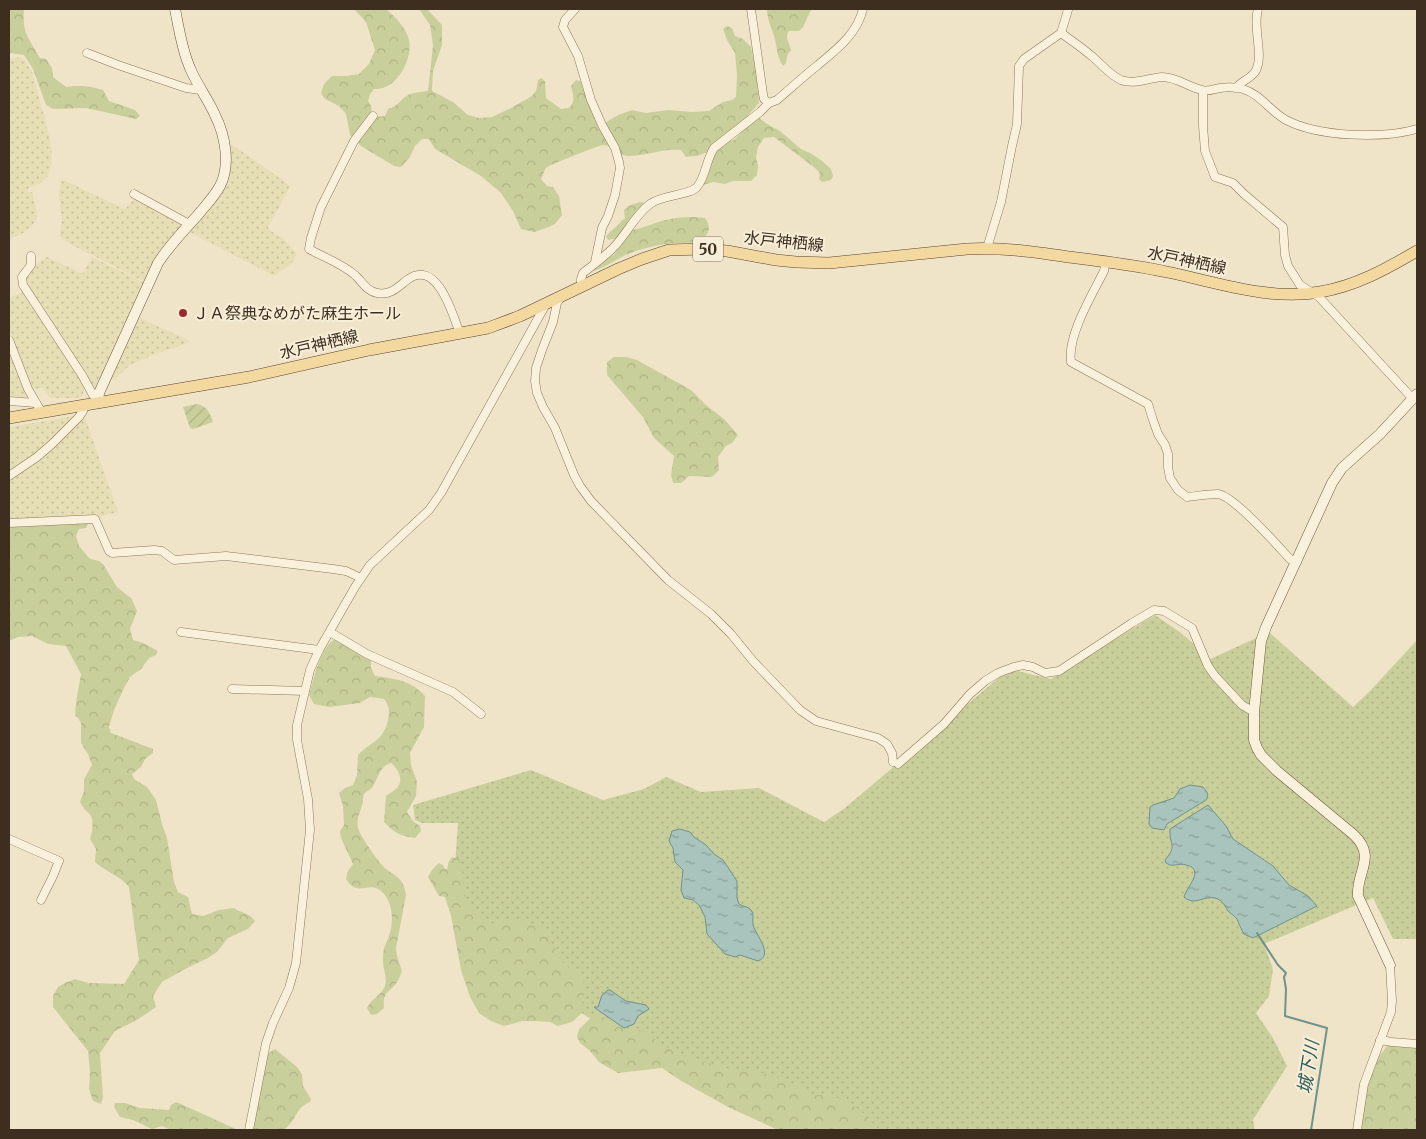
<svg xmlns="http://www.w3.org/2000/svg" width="1426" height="1139" viewBox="0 0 1426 1139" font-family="Merriweather,'Noto Sans JP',serif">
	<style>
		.farmland { fill: url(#farmland-dots) }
		.grass { fill: url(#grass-dots) }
		.forest { fill: url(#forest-crowns) }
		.garden { fill: url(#garden-furrows) }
		.water { fill: url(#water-ripples); stroke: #6f938a }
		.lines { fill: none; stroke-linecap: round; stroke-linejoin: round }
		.stream { stroke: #6f938a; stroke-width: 2 }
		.street-casing { stroke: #8d765c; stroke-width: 9 }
		.secondary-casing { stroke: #6f573f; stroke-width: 11 }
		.primary-casing { stroke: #5b4430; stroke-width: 12 }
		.street { stroke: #faf1dc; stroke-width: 8 }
		.secondary { stroke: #faf1dc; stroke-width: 10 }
		.primary { stroke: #f3d9a0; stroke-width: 11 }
		.poi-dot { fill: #9e2a2b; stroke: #f7eed8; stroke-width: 2 }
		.labels { text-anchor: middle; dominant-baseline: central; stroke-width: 4; stroke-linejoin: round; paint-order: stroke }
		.shield { fill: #f7eed8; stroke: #756857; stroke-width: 1 }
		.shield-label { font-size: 15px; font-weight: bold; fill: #3d2e20 }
		.street-label { font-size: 16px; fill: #3d2e20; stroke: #f7eed8 }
		.poi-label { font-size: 16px; fill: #3d2e20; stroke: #f7eed8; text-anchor: start }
		.water-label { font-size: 18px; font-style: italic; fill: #2f5d5a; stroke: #f7eed8 }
	</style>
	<defs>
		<pattern id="farmland-dots" width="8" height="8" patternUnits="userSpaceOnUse" patternTransform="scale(1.25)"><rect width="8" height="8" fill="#e6deb5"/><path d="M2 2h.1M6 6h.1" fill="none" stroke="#c6bf9b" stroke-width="1.8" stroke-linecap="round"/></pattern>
		<pattern id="grass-dots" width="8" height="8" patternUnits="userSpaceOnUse" patternTransform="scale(1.25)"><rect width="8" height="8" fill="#c9cf9b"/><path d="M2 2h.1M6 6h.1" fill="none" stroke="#aeb285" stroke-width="1.8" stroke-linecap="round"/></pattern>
		<pattern id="forest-crowns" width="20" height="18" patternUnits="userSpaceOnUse" patternTransform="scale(1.25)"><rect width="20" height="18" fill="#c9cf9b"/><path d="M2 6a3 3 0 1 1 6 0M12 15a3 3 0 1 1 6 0" fill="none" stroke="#aeb285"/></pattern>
		<pattern id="garden-furrows" width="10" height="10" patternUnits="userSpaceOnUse" patternTransform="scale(1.25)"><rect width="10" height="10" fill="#c9cf9b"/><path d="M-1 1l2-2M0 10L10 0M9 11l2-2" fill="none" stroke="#aeb285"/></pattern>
		<pattern id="water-ripples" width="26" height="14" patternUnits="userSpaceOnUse" patternTransform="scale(1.25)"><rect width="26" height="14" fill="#a9c4bc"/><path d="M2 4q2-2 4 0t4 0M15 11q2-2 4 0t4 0" fill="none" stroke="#8ba098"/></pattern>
	</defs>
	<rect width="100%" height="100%" fill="#f0e4c8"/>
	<g class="farmland">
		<path d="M20 57 24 59 32 72 47 127 52 149 51 166 48 176 40 184 28 188 27 192H32L33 195 37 213 36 221 31 227 23 233 9 240V59Z"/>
		<path d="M231 144 284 181 290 187 268 227 269 230 284 239 297 254 292 263 274 276 188 231 223 190 227 184 231 169 230 145Z"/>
		<path d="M63 180 125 209 136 197 183 224 163 247 145 282 70 244 60 237 62 219 60 206 61 202 59 200V192L61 182Z"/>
		<path d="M47 257 81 273H83L92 257 145 283 127 322H124L126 324 95 388H92L26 285V277L28 273 32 270H34L33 267Z"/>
		<path d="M23 292 38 311 81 379 84 389 82 397 75 398H50L43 388 33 389 9 329V298Z"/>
		<path d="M138 317 190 341V342L153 355 130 365 117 377 111 380 110 379Z"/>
		<path d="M9 345 28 397 9 396Z"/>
		<path d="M75 416 37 455 9 473V427Z"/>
		<path d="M85 417 118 512 95 518 9 523V478L81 418Z"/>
	</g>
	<path class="grass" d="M1155 615 1181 633 1195 645 1206 661 1269 632 1353 707 1369 692 1417 640V939H1393L1373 898 1264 944 1273 969 1269 996 1256 1013 1273 1038 1287 1066 1253 1120 1255 1130H842L613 1032 558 999 471 932 454 880 458 823H422L415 820 413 805 531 770 603 800 644 789 666 777 701 792 759 788 824 822 845 808 1009 669 1051 679Z"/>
	<g class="forest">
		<path d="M9 9H24C22 34 29 38 40 58L46 59 52 68 53 77 66 87C79 85 90 86 103 90L109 101 135 110 140 116 136 119 86 108 53 109 46 105 33 69 24 55 9 53Z"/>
		<path d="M354 9H386C396 18 405 26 409 40 413 60 396 91 374 89L370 94 368 101 371 106 372 115 376 117 385 116 388 109C397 107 401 99 408 95 415 92 421 92 428 91L433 45 430 25 419 9H427L442 25V45L433 71 432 91 453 102 468 115 479 118 492 117 511 108 532 96 536 91 538 80 541 78 545 81 546 98 561 109 569 108C576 101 573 95 571 86L576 80 583 82 600 126 618 115 632 110 646 113 668 110 692 112 709 111 723 102 732 100 736 97 737 75 735 53 727 40 723 29 727 26 732 28 735 36 743 39 751 47 756 71 759 103 735 130 708 152 697 156 686 157 681 150C663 148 646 156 628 156 619 156 612 146 604 145 599 145 549 165 546 168 544 170 543 176 541 179L547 186 553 187 559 196 562 215 555 224 549 227 534 232 521 229 513 211 501 193 481 176 435 149 429 139H422L415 146 410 157 401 167 394 166 361 146 350 135 346 114 339 106 325 99 321 93 324 84 332 76H347L359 74 369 64 375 50 366 22Z"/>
		<path d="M767 9H816L811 10 803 27 799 31H789C784 38 790 43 791 51L788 53 786 63 783 66C777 58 777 46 774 36 771 26 767 19 767 9Z"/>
		<path d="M758 117 767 124 780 131 801 149 810 153 822 161 831 169 833 176 831 180 822 182 819 179 820 173 815 168 774 137 764 138 758 147 756 158 758 166 757 175 751 181H733L725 184 713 182 703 185 701 183C708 166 713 141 734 140L755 118Z"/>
		<path d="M642 202 645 204 630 230C642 229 653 223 665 220 678 217 691 216 705 218 710 225 711 232 703 238 694 245 677 242 666 244 653 246 640 249 628 254 616 259 606 267 594 271L593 270 603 259 614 255 617 251 618 238 608 240 606 236 625 218 624 210C629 205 634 203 642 202Z"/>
		<path d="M614 357H626L637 360 691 390 706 405 725 420 738 435 732 443 726 446 718 457 719 470 712 477 689 476 681 483H673L671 475 674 456 654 438 643 417 607 375V362Z"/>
		<path d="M85 522 88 524 86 528 79 529 76 536 79 546 90 559 99 561 103 564 117 587 131 598 137 611 130 629 133 640 143 643 158 651 156 655 149 658 141 669 130 677 124 688 114 710 109 727 111 733 153 749V753L145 759 141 767 132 774 134 779 147 787 156 800 162 824 167 838 174 882 178 892 188 897 192 914 203 916 219 910 234 908C243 914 248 912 255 921L248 929 228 938 217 952 206 959 187 968 162 982 153 996 156 1007 137 1020 115 1031 100 1053 103 1097 101 1104 93 1101 89 1089 90 1072 88 1051 53 1007V996L58 987 65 983 75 979 88 983 124 984 139 960 129 887C119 875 107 873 95 862L96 849 90 839C92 832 94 823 91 816 88 811 84 811 80 802L84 791V779L92 765 88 754 81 743V723L78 718 75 716 76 702 81 674 66 646 48 644 32 636 18 637 9 641V527Z"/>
		<path d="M336 639C347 647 360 652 371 660V668L375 676C396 679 411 680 425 696L424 727 410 753 411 765 417 782 416 796 407 812 413 821 420 826 421 831 415 838C400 836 395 833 384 822L386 796C390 793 397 789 399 785 403 777 397 768 391 763 379 767 379 777 373 786 371 790 366 791 364 794 363 796 363 799 363 802 361 811 356 818 358 828 360 836 379 863 386 869 398 878 403 878 406 895L396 948 397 956 402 971C400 976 398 982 394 986 385 995 383 994 384 1008L377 1014 371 1015 367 1008C371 999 380 996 384 988 389 977 382 969 383 958 383 946 386 945 389 936 394 922 393 902 382 892 370 879 358 899 346 879L348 871 353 864 341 838 340 831 344 825 343 806 339 793 345 788 353 785 357 775 358 755C364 748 373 744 380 737 386 731 391 715 388 706 387 704 386 701 384 699L370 697 360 703 329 707 314 704 309 695C313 681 321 644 336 639Z"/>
		<path d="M452 857 459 859C463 867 462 874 463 883 464 901 474 915 488 926L502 919H517L535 924 545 932 555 948 559 959 583 981 584 995 582 1003 583 1012 572 1022 558 1026 550 1022 535 1021H523L504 1026 491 1021 479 1013 470 997 461 970 451 916 445 897 439 896 428 877 432 870 439 863 443 865 445 869H447L449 861Z"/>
		<path d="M593 1016 607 1018 629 1030 638 1029 679 1055H691L704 1062 722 1066 737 1072 754 1071 774 1076 794 1084 809 1095H826L843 1099 862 1112 879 1130H778L730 1108 683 1082 662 1068 618 1073 599 1062 590 1051 580 1043 577 1037 579 1029Z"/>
		<path d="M1400 1043 1417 1046V1130H1362C1361 1108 1368 1078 1378 1058 1381 1053 1385 1049 1388 1045Z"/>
		<path d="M275 1049 297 1067 302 1074 303 1086 311 1099 310 1102C300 1106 298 1112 293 1120 290 1124 287 1127 284 1130H252L268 1053Z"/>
		<path d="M176 1102 181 1104 238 1130H171L162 1126 152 1129 133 1120 120 1117 114 1107 115 1103H125L140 1108 169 1110 171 1105Z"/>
	</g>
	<path class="garden" d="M197 404C207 406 210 413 213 422L193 429 190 428 183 407Z"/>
	<g class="water">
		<path d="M1190 785 1203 787C1206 791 1210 794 1206 800L1167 824 1164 830 1152 828 1149 824 1150 807 1153 805 1174 798 1180 789Z"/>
		<path d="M1208 805 1226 826 1233 839 1273 866 1289 885 1308 896 1317 906 1253 938 1244 934C1241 929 1239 924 1237 919 1235 916 1231 914 1228 911 1223 902 1219 896 1207 898 1198 900 1192 904 1184 897 1186 888 1206 869 1186 865 1180 863 1175 866 1170 865L1166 863 1165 860C1178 845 1169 846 1170 829Z"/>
		<path d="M680 829 690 832 694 837 706 845 714 854 723 860 737 881V898L739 904C742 906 748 907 750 909 755 913 752 920 753 925 756 935 774 955 758 961L740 955 735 957 725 954 707 934 705 917 699 905 693 900 684 898 681 890 683 870 675 862 673 848 669 841 672 831Z"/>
		<path d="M608 990H610L626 1001 646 1005 649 1009 638 1016 634 1024 624 1028 595 1008 594 1007H598L602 995Z"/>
	</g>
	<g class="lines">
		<path class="stream" d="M1257 933 1278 965 1286 973 1284 977 1286 989 1285 1016 1327 1028 1311 1130"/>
		<g class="street-casing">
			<g id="street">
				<path d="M575 9 565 20 563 27 578 56 591 100 602 125 615 148 619 162 620 168 615 195 608 216 602 228 595 262"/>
				<path d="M751 9 763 94 764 99 769 103"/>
				<path d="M1061 33C1072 41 1084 49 1094 58 1103 66 1110 75 1121 80 1133 85 1149 78 1162 77 1177 77 1188 87 1202 90 1208 92 1214 89 1220 88 1228 87 1236 87 1243 89 1260 94 1271 112 1286 120 1319 137 1382 139 1417 129"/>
				<path d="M87 53 118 65 186 88 201 90"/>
				<path d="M1236 88C1241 81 1250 79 1255 72 1265 56 1252 29 1258 9"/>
				<path d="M1203 91V126L1205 151 1215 177 1233 183 1244 194 1283 227 1285 255 1288 266 1300 285 1319 297 1413 399"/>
				<path d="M373 116 354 141 321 207 311 238 309 249C325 258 343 264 356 276 363 283 367 291 377 293 390 296 398 287 407 280 437 257 453 315 460 334"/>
				<path d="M134 194 189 224"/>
				<path d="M987 248 1001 202 1012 146 1017 124 1019 66 1024 59 1061 33 1068 10 1067 9"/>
				<path d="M31 256V265L22 277 23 285 82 375 93 395 97 399"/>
				<path d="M1106 261 1104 271C1092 295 1067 336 1071 362L1148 404 1153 420 1158 434 1165 445 1168 454V467L1170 478 1178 490 1187 497C1197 496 1208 494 1218 494 1234 496 1277 545 1290 559L1297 562"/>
				<path d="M581 286V279L583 273C593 265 604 257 613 248 627 234 634 216 650 204 662 195 691 195 697 187 706 176 706 160 714 148L760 112 769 103 777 100C791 88 804 76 818 65 837 49 857 34 863 9"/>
				<path d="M562 296 557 303 553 322 542 350 536 368 535 381 537 393 543 407 555 428 574 475 580 486 591 501 668 580 711 614 731 634 753 661 800 710 816 721 878 738 887 744 892 753 893 762"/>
				<path d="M9 340 28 389 42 413"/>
				<path d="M9 401 36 403"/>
				<path d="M9 476 37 457 52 444 79 417 83 411 85 405"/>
				<path d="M9 523 95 519 109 551 112 553 154 550 162 551 174 560 226 556 333 569 346 571 361 578"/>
				<path d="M181 632 319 650"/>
				<path d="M330 632 367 654 453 692 481 714"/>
				<path d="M232 689 305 691"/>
				<path d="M898 764 944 724 970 694 985 681 998 673 1014 667 1023 665 1033 667 1045 673 1059 671 1132 623 1154 610 1164 611 1192 628 1208 666 1215 676 1242 705 1254 712"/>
				<path d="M9 839 59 861 53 876 41 900"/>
				<path d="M1380 1040 1392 1042 1417 1044"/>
				<path d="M249 1130 266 1043 273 1023 289 988 296 963 310 830 308 799 297 740V725L310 670 319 650 355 587 370 565 429 510 441 493 546 304"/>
				<path d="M1357 1130 1364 1084 1391 1012 1392 1001 1390 965"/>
			</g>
		</g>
		<g class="secondary-casing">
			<g id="secondary">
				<path d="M98 403 99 393 158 263C169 246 183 231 197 216 205 206 214 197 220 186 231 165 225 135 215 115 208 99 197 85 190 68 182 50 179 29 175 9"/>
				<path d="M1390 965 1358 896C1356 872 1377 857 1354 835L1277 771 1261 755 1257 748 1254 740V712L1261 641 1266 627 1332 483 1342 468 1380 434 1417 394"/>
			</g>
		</g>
		<g class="primary-casing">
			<path id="primary" d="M9 418 249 377 369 350 488 328 520 316 618 269 642 259 669 250 702 249 727 251 776 260 796 262 829 263 967 249C1002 247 1035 252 1069 257 1102 261 1135 265 1167 272 1216 282 1269 301 1320 292 1356 286 1386 269 1417 251"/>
		</g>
		<use href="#street" class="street"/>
		<use href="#secondary" class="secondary"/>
		<use href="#primary" class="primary"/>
	</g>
	<circle class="poi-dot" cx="183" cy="313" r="5"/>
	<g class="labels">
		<rect class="shield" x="693" y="236.5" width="30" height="25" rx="4"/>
		<g class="shield-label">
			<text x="708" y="249">50</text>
		</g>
		<g class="street-label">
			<text transform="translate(784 241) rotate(6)">水戸神栖線</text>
			<text transform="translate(1187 260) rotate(12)">水戸神栖線</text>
			<text transform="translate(319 344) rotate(-13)">水戸神栖線</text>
		</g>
		<g class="poi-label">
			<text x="193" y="313">ＪＡ祭典なめがた麻生ホール</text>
		</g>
		<g class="water-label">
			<text transform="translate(1308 1067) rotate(-81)">城下川</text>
		</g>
	</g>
	<rect width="1426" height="1139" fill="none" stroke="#3d2e20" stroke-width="20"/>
</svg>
